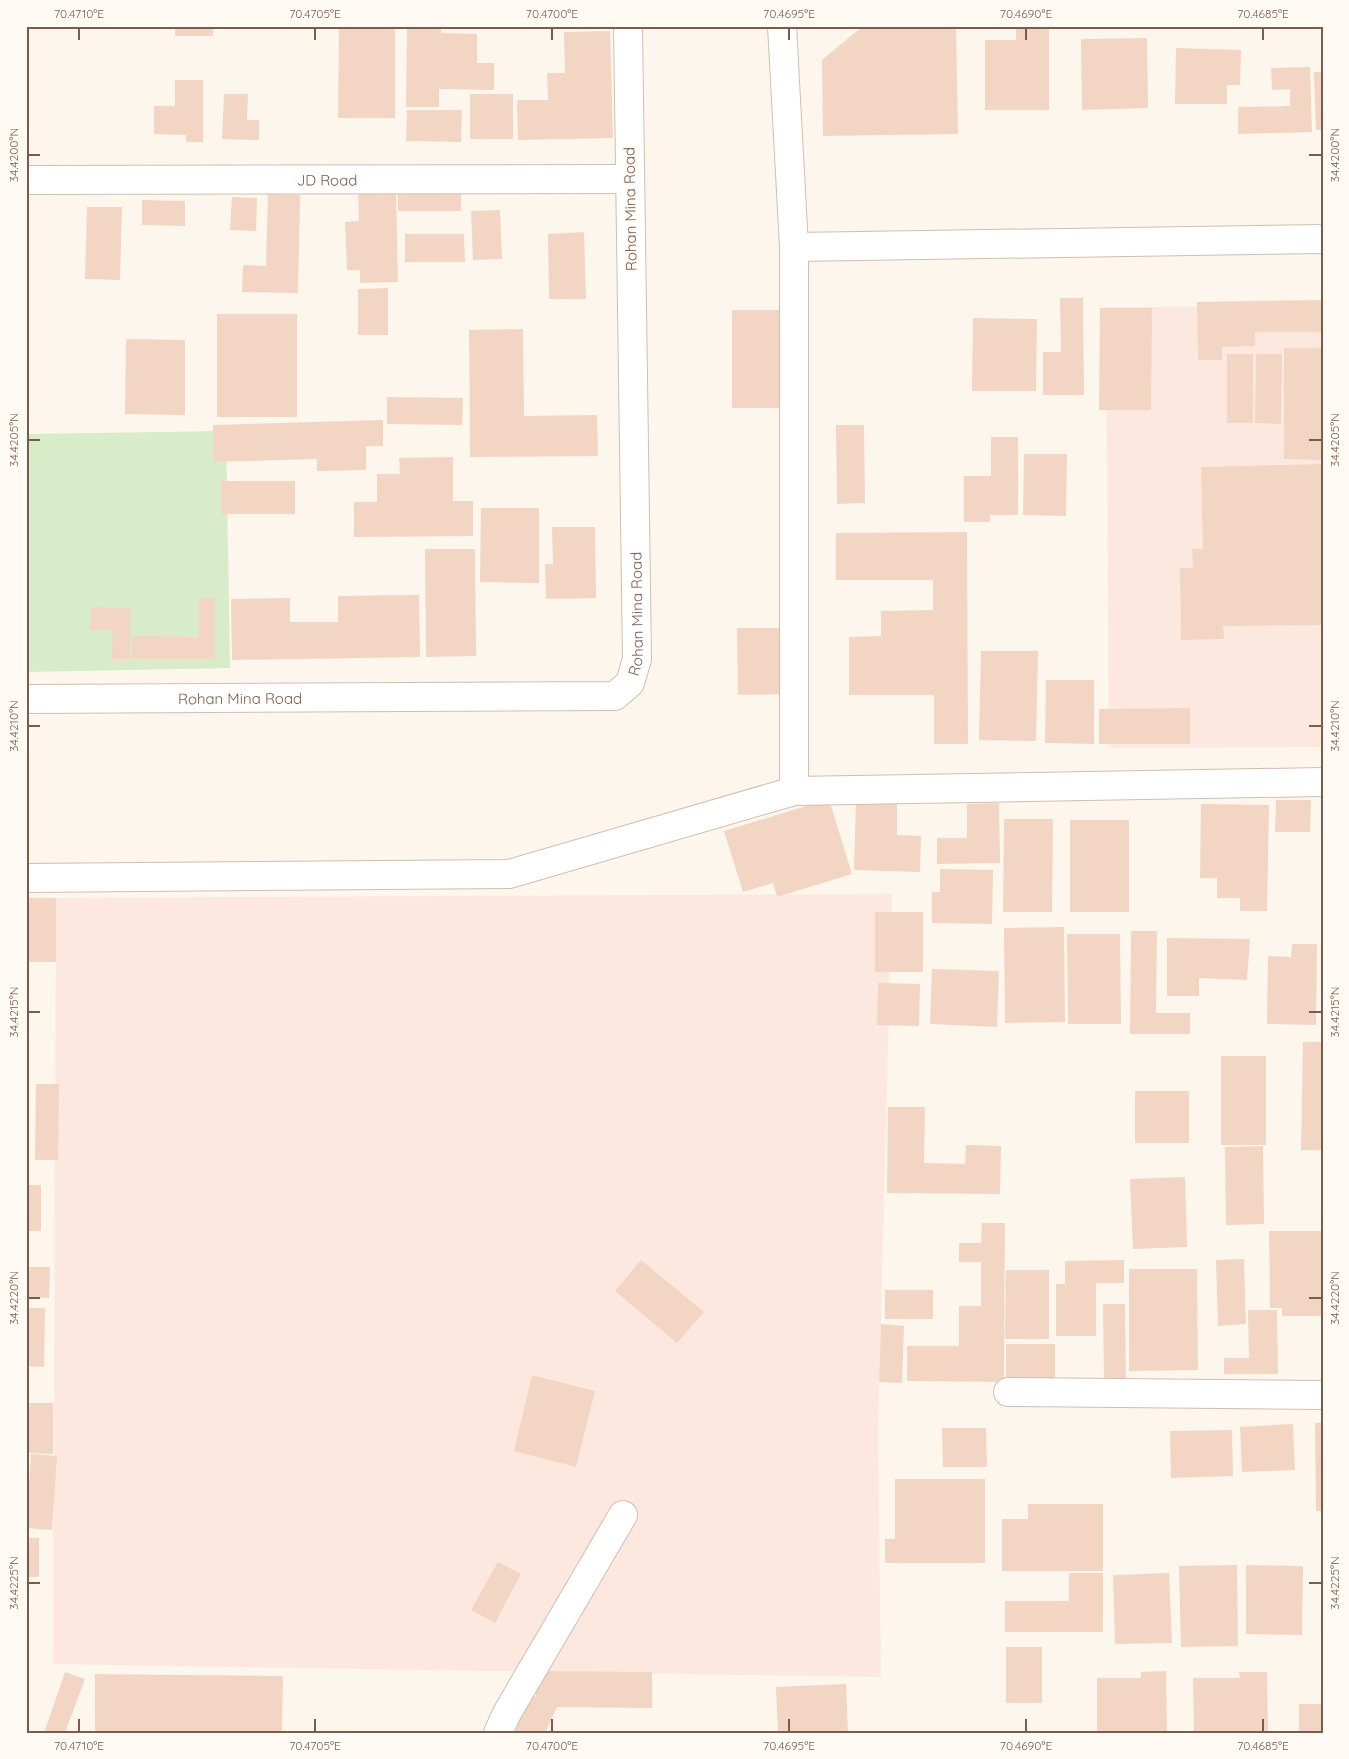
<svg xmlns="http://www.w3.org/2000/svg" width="1349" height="1759" viewBox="0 0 1349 1759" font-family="Quicksand,sans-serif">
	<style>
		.commercial { fill: #fde8e0 }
		.green { fill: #d8ecc9 }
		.building { fill: #f3d5c3 }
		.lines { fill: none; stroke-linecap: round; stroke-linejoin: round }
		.minor-casing { stroke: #d1beb0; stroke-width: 30 }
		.minor { stroke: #fff; stroke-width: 28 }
		.ticks { fill: none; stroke: #7a5c4d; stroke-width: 2 }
		.labels { text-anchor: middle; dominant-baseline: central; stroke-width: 4; stroke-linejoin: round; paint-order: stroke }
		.street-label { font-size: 15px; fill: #7a5c4d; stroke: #fffaf3 }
		.neatline { fill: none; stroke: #7a5c4d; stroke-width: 2 }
		.ticks-label { font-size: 12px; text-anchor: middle; fill: #7a5c4d }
	</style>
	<rect width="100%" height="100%" fill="#fdf6ec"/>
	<g class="commercial">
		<path d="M1323 306V747L1109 748 1106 307Z"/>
		<path d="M892 894 878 1432 881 1677 53 1664 56 898Z"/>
	</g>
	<path class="green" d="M226 431 230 668 26 672V434Z"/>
	<g class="building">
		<rect x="175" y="26" width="38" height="10"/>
		<path d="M339 26H395V118H338Z"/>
		<path d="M407 26H441V33L477 34V63H494V90L439 89V107H406Z"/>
		<rect x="463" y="26" width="47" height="2"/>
		<path d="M863 26H956L958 134 823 136 822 60Z"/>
		<path d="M1016 26H1049V110H985V40H1016Z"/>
		<path d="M610 31 613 138 518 140 517 100H548L547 73H565L564 32Z"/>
		<path d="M1147 38 1148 108 1082 110 1081 39Z"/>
		<path d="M1176 48 1241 50 1240 85H1227V104H1175Z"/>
		<path d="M1310 67 1312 132 1238 134V107L1290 106V89L1272 90 1271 68Z"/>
		<path d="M1314 72H1323V130H1316Z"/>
		<path d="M175 80H203V142H186V135L154 134V106H175Z"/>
		<path d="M224 94H248L247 120H259V140L222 139Z"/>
		<rect x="470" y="94" width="43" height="45"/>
		<path d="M407 110H462L461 142 406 141Z"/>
		<path d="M396 188 398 282 360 283V270H347L345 222 359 221 358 189Z"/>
		<rect x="398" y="188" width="63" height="23"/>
		<path d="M268 194 300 195 298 293 242 292 243 265 266 266Z"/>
		<path d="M232 197 257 198 256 231 230 230Z"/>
		<path d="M142 200 185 201V226L142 225Z"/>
		<path d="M87 207H122L120 280 85 279Z"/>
		<path d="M500 210 502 259 473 260 471 211Z"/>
		<path d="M584 232 586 299H549L548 234Z"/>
		<path d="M26 234H28L29 280H26Z"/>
		<path d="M405 234H464L465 262H405Z"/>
		<path d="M388 288V335H358V289Z"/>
		<path d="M1060 298H1083L1084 395H1043V352H1061Z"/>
		<path d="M1323 300V345H1321V332H1255V346L1222 347V360H1198L1197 302Z"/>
		<path d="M1100 308H1152L1151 410H1099Z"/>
		<rect x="732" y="310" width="58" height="98"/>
		<rect x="217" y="314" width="80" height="103"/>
		<path d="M973 318 1037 319 1036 391H972Z"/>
		<path d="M523 329 524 416 597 415 598 456 470 457 469 330Z"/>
		<path d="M126 339 185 340V415L125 414Z"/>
		<path d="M1284 348H1323V460L1284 459Z"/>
		<rect x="1227" y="354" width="26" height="69"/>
		<path d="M1256 354H1282L1281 424 1255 423Z"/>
		<path d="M387 397 463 398 462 425 387 424Z"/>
		<path d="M383 420V446H366V470L317 471V459L214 462 213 425Z"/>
		<path d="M836 425H864L865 503 837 504Z"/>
		<path d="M991 437H1018V515H990V522H964V476H991Z"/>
		<path d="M1024 454H1067L1066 516 1023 515Z"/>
		<path d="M453 457V501H473V536L354 537V502H377V474H400L399 458Z"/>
		<path d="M1323 464V625L1223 626 1224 639 1181 640 1180 568H1193L1192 549H1203L1201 467Z"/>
		<rect x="221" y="481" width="74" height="33"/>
		<path d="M481 508H539V583L480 582Z"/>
		<path d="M552 527H595L596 598 546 599 545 564H553Z"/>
		<path d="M967 532 968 744H934V695H849V637L881 636V611L933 610V580H836V533Z"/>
		<path d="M425 549H475L476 656 426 657Z"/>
		<path d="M419 595 420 657 232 660 231 599 290 598V622H338V596Z"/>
		<path d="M199 598H215V659H132V636L199 637Z"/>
		<path d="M91 607 131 608 130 659H112L113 630H90Z"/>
		<path d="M737 628H785L786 694 738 695Z"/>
		<path d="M981 651H1038L1036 741 979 740Z"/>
		<path d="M1046 680H1094V744L1045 743Z"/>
		<path d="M1190 708V744H1099V709Z"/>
		<path d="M829 799 852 874 777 897 773 883 743 892 724 831Z"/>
		<path d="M856 799 897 800V835L921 836 920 872 854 870Z"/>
		<path d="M1276 800H1311L1310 832H1275Z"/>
		<path d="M999 803 1000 863 937 864V838H967V804Z"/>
		<path d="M1201 804 1269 805 1267 911H1240V898H1217V878H1200Z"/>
		<path d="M1004 819H1053L1052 912H1003Z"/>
		<rect x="1070" y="820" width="59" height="92"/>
		<path d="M940 869 993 870 992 924 932 923V892H940Z"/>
		<rect x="26" y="898" width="30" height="64"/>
		<rect x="875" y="912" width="48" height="60"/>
		<path d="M1064 927 1065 1022 1005 1023 1004 928Z"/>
		<path d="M1131 931H1157L1156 1013H1190V1034H1130Z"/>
		<path d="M1067 934H1120L1121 1024H1068Z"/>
		<path d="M1167 938 1250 939 1247 980 1199 978V996H1167Z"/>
		<path d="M1292 944H1317L1316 1025 1267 1024 1268 956 1291 957Z"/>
		<path d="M932 969 999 971 997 1027 930 1024Z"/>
		<path d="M878 983 920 984 919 1026 877 1025Z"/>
		<path d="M1303 1042H1323V1150H1301Z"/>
		<rect x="1221" y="1056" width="45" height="89"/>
		<path d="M36 1084H59L58 1160H35Z"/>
		<rect x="1135" y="1091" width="54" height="52"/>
		<path d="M888 1107H925L924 1163 965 1164 966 1145 1001 1146 1000 1194 887 1193Z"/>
		<path d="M1263 1146 1264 1224 1226 1225 1225 1147Z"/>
		<path d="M1185 1177 1187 1247 1133 1249 1130 1179Z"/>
		<rect x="26" y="1185" width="15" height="46"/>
		<path d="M982 1223H1005L1004 1382 907 1381V1346H959V1306H981V1262H959V1243H981Z"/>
		<path d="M1269 1231H1323V1316H1282V1308H1270Z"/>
		<path d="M1244 1259 1246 1324 1218 1326 1216 1260Z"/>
		<path d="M641 1260 704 1312 677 1343 615 1291Z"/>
		<path d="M1124 1260V1283H1096V1336H1056V1284H1065V1261Z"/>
		<path d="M26 1267H50L49 1298 26 1297Z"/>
		<path d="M1129 1269H1197L1198 1370 1129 1371Z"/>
		<path d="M1006 1270H1049V1339H1005Z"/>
		<rect x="885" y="1290" width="48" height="29"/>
		<path d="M1103 1304H1125L1126 1384H1104Z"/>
		<path d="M26 1308H45L44 1367 26 1366Z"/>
		<path d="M1248 1310H1277L1278 1374H1224V1358H1249Z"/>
		<path d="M881 1324 904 1326 902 1383 879 1382Z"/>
		<rect x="1006" y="1344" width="49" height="38"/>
		<path d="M532 1375 595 1391 576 1467 514 1451Z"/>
		<path d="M26 1403H53V1454L26 1453Z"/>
		<path d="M1315 1423H1323V1511H1316Z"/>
		<path d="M1293 1424 1295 1470 1242 1472 1240 1427Z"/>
		<path d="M942 1428H986L987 1467H943Z"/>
		<path d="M1232 1430 1233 1476 1171 1478 1170 1431Z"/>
		<path d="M31 1454 57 1456 52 1530 26 1528V1484H29Z"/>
		<path d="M895 1479H985V1563H885V1539H895Z"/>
		<path d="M1028 1504H1103V1571H1002V1519H1028Z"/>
		<rect x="26" y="1538" width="13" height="39"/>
		<path d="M498 1562 521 1574 495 1623 471 1610Z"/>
		<path d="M1237 1565 1238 1646 1181 1647 1179 1566Z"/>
		<path d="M1246 1565 1303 1566 1302 1635 1246 1634Z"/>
		<path d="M1069 1573H1103V1632H1005V1601H1069Z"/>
		<path d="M1169 1573 1172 1643 1115 1644 1113 1575Z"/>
		<rect x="1006" y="1647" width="36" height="56"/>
		<path d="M536 1671 652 1672V1708L557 1707 545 1733H513L532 1695 536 1697Z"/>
		<path d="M1166 1671 1167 1733H1097V1678H1141V1672Z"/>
		<path d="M65 1672 85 1679 65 1733H44Z"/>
		<path d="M1239 1672H1267L1268 1733H1194L1193 1678H1240Z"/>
		<path d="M95 1674 283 1676 282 1733H95Z"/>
		<path d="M846 1684 848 1733H778L776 1687Z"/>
		<rect x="1299" y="1704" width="24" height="29"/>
	</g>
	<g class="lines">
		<g class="minor-casing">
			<g id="minor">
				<path d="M782 26 794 247V791"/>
				<path id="s1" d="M26 180 629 179"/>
				<path d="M794 247 1323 239"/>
				<path id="s2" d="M26 699 615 696 630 683 637 659 628 26"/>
				<path d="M26 878 509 874 794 791 1323 782"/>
				<path d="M1008 1392 1323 1395"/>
				<path d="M498 1733 507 1713 623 1515"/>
			</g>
		</g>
		<use href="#minor" class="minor"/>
	</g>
	<path class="ticks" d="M79 28V40M315 28V40M552 28V40M789 28V40M1026 28V40M1263 28V40M28 155H40M1309 155H1322M28 440H40M1309 440H1322M28 726H40M1309 726H1322M28 1012H40M1309 1012H1322M28 1298H40M1309 1298H1322M28 1583H40M1309 1583H1322M79 1719V1732M315 1719V1732M552 1719V1732M789 1719V1732M1026 1719V1732M1263 1719V1732"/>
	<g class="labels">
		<g class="street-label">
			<text stroke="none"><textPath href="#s1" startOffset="301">JD Road</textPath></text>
			<text transform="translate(630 209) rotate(-91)">Rohan Mina Road</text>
			<text stroke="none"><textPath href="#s2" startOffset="679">Rohan Mina Road</textPath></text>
			<text stroke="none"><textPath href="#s2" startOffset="214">Rohan Mina Road</textPath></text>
		</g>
	</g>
	<rect width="1349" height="1759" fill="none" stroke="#fffaf3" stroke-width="55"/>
	<rect x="28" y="28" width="1294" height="1704" class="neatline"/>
	<g class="ticks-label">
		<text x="79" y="18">70.4710°E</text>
		<text x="315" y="18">70.4705°E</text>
		<text x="552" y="18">70.4700°E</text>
		<text x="789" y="18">70.4695°E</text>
		<text x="1026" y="18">70.4690°E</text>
		<text x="1263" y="18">70.4685°E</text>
		<text transform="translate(1335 155) rotate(-90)" y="4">34.4200°N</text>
		<text transform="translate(14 155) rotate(-90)" y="4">34.4200°N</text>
		<text transform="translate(1335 440) rotate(-90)" y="4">34.4205°N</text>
		<text transform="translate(14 440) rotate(-90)" y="4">34.4205°N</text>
		<text transform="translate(1335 726) rotate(-90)" y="4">34.4210°N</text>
		<text transform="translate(14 726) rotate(-90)" y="4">34.4210°N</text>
		<text transform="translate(1335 1012) rotate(-90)" y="4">34.4215°N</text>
		<text transform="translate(14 1012) rotate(-90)" y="4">34.4215°N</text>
		<text transform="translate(1335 1298) rotate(-90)" y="4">34.4220°N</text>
		<text transform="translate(14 1298) rotate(-90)" y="4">34.4220°N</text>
		<text transform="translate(14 1583) rotate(-90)" y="4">34.4225°N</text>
		<text transform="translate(1335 1583) rotate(-90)" y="4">34.4225°N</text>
		<text x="79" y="1750">70.4710°E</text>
		<text x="315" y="1750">70.4705°E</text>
		<text x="552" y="1750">70.4700°E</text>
		<text x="789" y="1750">70.4695°E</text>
		<text x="1026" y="1750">70.4690°E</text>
		<text x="1263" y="1750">70.4685°E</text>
	</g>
</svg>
